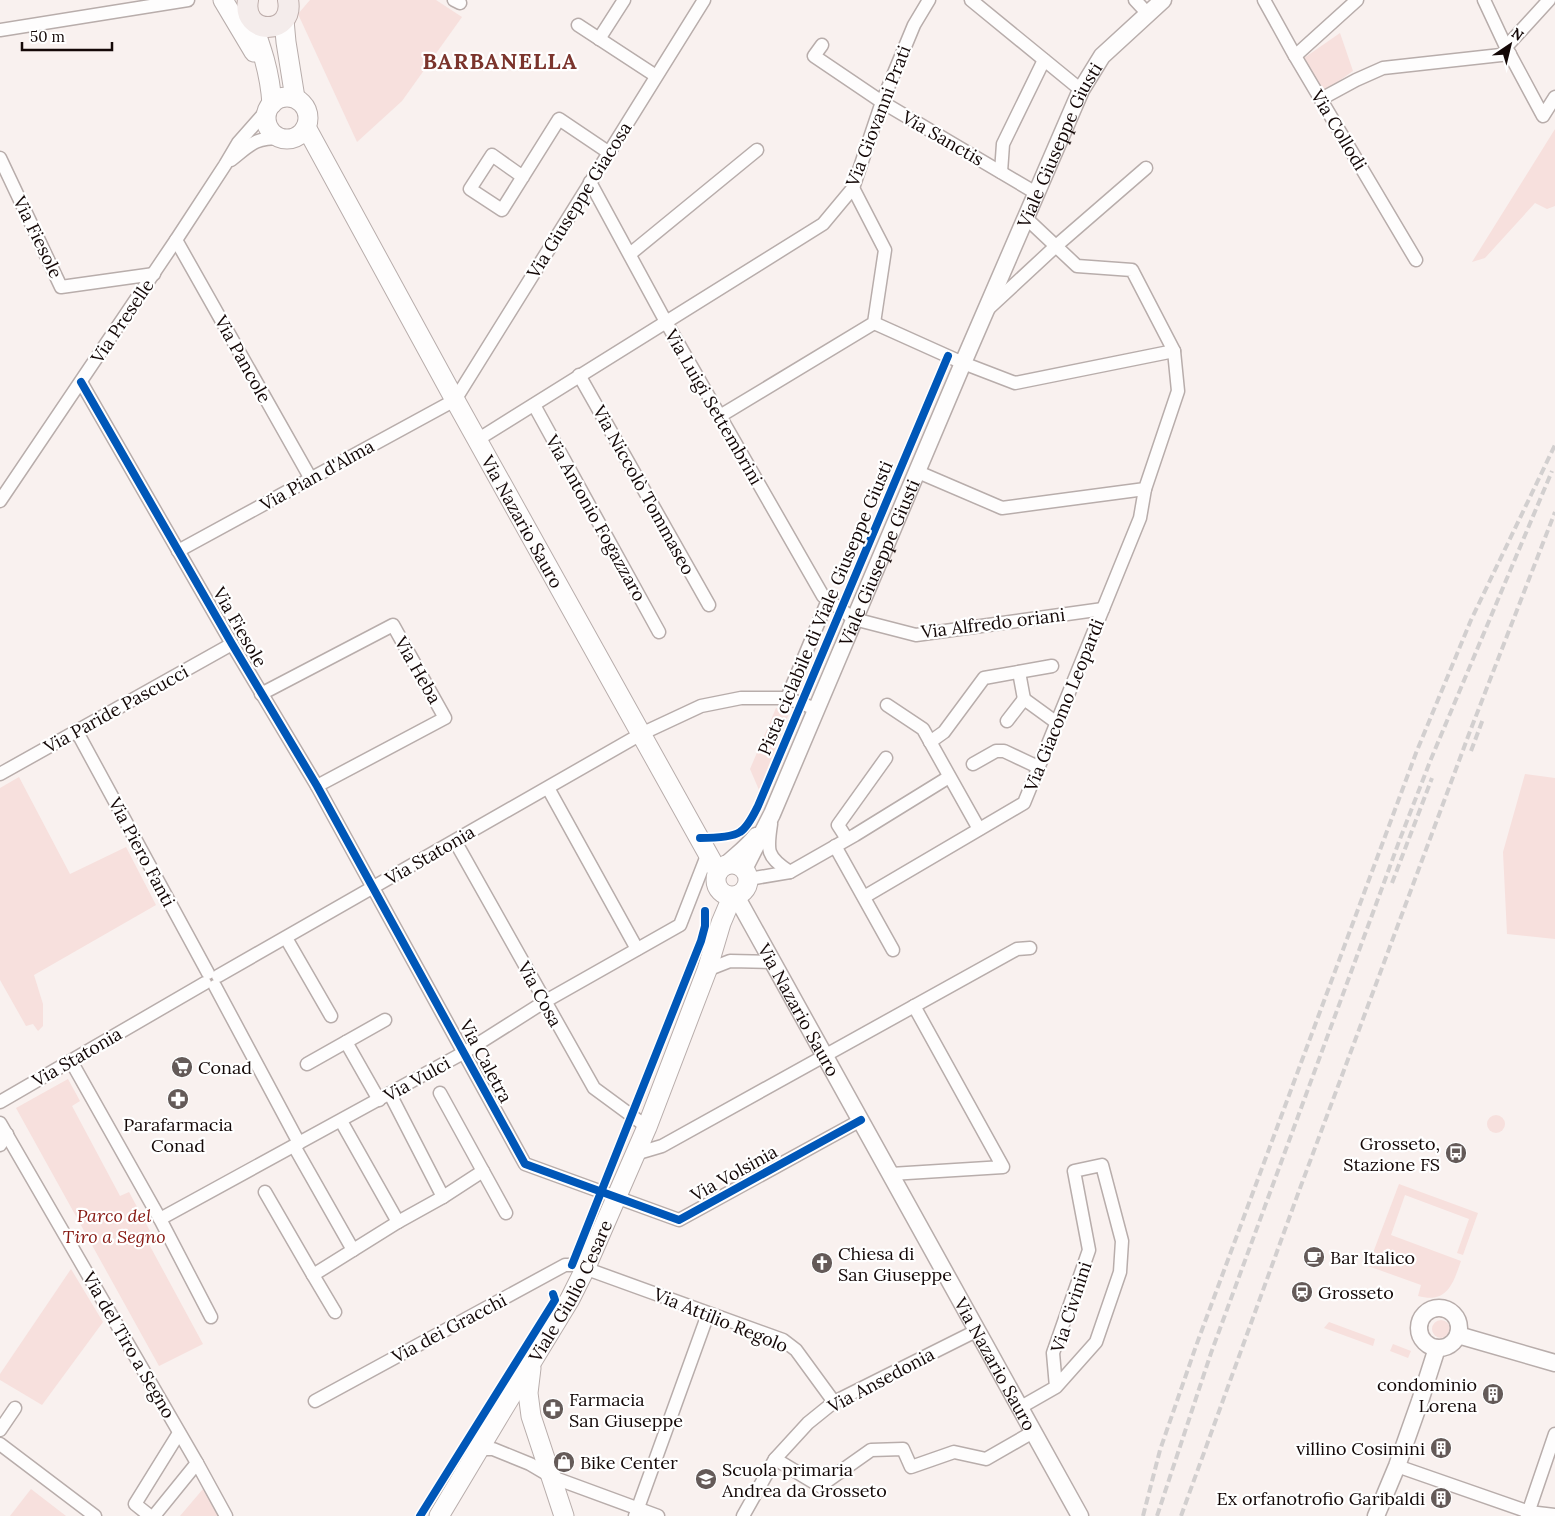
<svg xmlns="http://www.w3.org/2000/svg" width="1555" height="1516" viewBox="0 0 1555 1516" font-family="Lora,serif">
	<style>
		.green { fill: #f7e0dd }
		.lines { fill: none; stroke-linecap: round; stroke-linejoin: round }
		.minor-casing { stroke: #b8adab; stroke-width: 15 }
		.tertiary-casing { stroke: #b8adab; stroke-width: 19 }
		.secondary-casing { stroke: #b8adab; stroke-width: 21 }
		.primary-casing { stroke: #bcaca9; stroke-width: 22 }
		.minor { stroke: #fefdfd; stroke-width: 12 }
		.tertiary { stroke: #fefdfd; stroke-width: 16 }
		.secondary { stroke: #fefdfd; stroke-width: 19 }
		.primary { stroke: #f4eceb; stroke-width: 20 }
		.rail { stroke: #d2cfcf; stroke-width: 4; stroke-dasharray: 8 4; stroke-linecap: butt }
		.cycleway-casing { stroke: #fff; stroke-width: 11 }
		.cycleway { stroke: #0057b8; stroke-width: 8 }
		.labels { text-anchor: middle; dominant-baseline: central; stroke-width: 4.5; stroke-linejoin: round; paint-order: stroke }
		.street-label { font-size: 18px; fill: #140807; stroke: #fff }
		.poi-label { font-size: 18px; fill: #140807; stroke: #fff; text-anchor: start }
		.park-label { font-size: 18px; font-style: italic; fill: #861811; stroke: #fff }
		.district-label { font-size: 22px; font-weight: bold; letter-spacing: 1px; fill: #7b342c; stroke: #fff }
	</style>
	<rect width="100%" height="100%" fill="#f9f1ef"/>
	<g class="green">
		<path d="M310 0H436L462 17 402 101 357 142 298 14Z"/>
		<path d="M1340 33 1353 71 1322 93 1304 58Z"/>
		<path d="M1555 129V206L1547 209 1535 203 1485 258 1472 262Z"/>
		<path d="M776 708 790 711 759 790 750 769Z"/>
		<path d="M1525 774 1555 778V939L1507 934 1503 852Z"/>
		<path d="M19 777 70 874 126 847 156 905 34 975 43 1004V1026L38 1031 33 1024 26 1026 0 980V788Z"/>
		<path d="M68 1079 80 1101 72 1106 120 1196 129 1192 150 1231 144 1235 203 1344 159 1366 16 1108Z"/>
		<circle cx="1496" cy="1124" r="9"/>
		<path d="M1399 1184 1478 1213 1463 1255 1457 1253 1469 1219 1405 1195 1391 1235 1461 1261C1453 1284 1447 1304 1418 1296L1421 1285 1368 1266Z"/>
		<path d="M71 1269 103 1322 42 1405 0 1380V1374Z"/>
		<circle cx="1441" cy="1329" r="9"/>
		<path d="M1329 1322 1375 1339 1373 1346 1324 1328Z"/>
		<path d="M1393 1344 1411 1351 1408 1358 1390 1351Z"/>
		<path d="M31 1489 66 1516H10Z"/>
		<path d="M203 1489 220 1516H180Z"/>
	</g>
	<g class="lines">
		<g class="minor-casing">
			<g id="minor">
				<path d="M454 0 460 3"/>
				<path d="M971 0 1081 90"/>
				<path d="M1135 0 1148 14"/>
				<path d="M1264 0 1295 56 1416 260"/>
				<path d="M1484 0 1506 47 1543 116 1555 97"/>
				<path d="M578 25 656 76"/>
				<path d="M0 30 188 0"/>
				<path d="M599 39 624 0"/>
				<path d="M822 45 814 56 882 102 1036 193"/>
				<path d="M1506 47 1549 0"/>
				<path d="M1295 56 1357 0"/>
				<path d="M1321 99 1356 80 1383 68 1510 54"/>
				<path d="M0 158 61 287 154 274"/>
				<path d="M231 160C251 144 254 138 281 138"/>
				<path d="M1001 172 1003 144 1044 60"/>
				<path d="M523 177 492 155 470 189 502 210 559 119 608 152"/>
				<path d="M590 182 666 322 823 596 854 619 916 635 1103 609"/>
				<path d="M176 240 311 479"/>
				<path d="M630 254 757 150"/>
				<path d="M988 309 1056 246 1146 168"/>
				<path d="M874 323 963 363 1015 383 1174 351"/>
				<path d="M579 375 709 605"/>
				<path d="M81 382 232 644 317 786 525 1164 679 1220 861 1120"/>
				<path d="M534 405 659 632"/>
				<path d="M720 416 874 323 885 250 853 188"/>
				<path d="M477 440 823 224 853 188 882 102 914 25 929 0"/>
				<path d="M918 472 1002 508 1145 489 1178 391 1174 351 1132 270 1077 266 1026 218"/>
				<path d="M0 501 176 240 225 165 238 143 267 110"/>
				<path d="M178 551 455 400 704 0"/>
				<path d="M1019 672 1024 699"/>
				<path d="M261 694 393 625 445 718 317 786"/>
				<path d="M787 698 828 600"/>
				<path d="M887 705 923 729 979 829"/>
				<path d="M1007 721 1024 699 1057 723"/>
				<path d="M76 730 208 973"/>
				<path d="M930 742 944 732 984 678 1052 666"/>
				<path d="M973 764 996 751H1004L1038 767"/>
				<path d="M0 774 232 644"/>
				<path d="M548 788 637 949"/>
				<path d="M771 824C767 850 766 857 790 872"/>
				<path d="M847 839 838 825 886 758"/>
				<path d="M455 841 594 1088 647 1127"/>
				<path d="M835 846 893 950"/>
				<path d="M749 879 790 872 855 835 949 777"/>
				<path d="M864 897 1024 803 1140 518 1145 489"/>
				<path d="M286 938 331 1016"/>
				<path d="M707 970 730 961 773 962"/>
				<path d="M218 976 641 734 701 706 741 698H787L816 709"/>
				<path d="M215 986 299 1143"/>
				<path d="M346 1042 379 1100"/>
				<path d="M71 1061 160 1219 211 1317"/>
				<path d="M307 1064 385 1020"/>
				<path d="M440 1093 506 1213"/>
				<path d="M0 1102 205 983"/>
				<path d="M341 1121 398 1222"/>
				<path d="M0 1123 197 1463 226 1516"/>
				<path d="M0 1145 7 1134"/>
				<path d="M294 1146 353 1250"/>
				<path d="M635 1154 662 1146 1017 949 1030 948"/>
				<path d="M891 1174 1003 1167 914 1006"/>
				<path d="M265 1192 313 1275 398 1222 443 1197 390 1094"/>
				<path d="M443 1197 483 1171"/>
				<path d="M160 1219 465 1052 544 1002 680 925 708 853"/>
				<path d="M313 1275 335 1312"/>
				<path d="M315 1401 565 1265H576L783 1340 796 1350 834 1402"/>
				<path d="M1021 1407 1056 1387 1096 1342 1120 1272 1122 1241 1102 1165 1074 1171 1089 1250 1053 1353 1056 1387"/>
				<path d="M0 1430 15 1408"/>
				<path d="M0 1444 95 1516"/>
				<path d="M484 1449H493L530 1464 552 1477 658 1516"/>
				<path d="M775 1459 820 1486 871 1450 903 1449 911 1467 954 1452 986 1459 1033 1432"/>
				<path d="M1397 1466 1529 1512 1555 1515"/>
				<path d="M150 1516 135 1504 179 1433"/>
				<path d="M154 1516 197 1463"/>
				<path d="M635 1516 708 1314"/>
				<path d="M743 1516 775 1459 808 1423 834 1402 978 1330"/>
				<path d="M1527 1516 1555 1434"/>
			</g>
		</g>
		<g class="tertiary-casing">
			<g id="tertiary">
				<path d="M725 866C735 856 747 848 756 836"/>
				<path id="s1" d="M744 869 772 814 963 363 1081 90 1102 56 1163 0"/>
				<path id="s2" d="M736 896 1080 1516"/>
				<circle cx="1439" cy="1328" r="20"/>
				<path d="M1458 1335 1555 1363"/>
				<path d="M1376 1516 1397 1466 1420 1401 1437 1348"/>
			</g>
		</g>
		<g class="secondary-casing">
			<g id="secondary">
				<path d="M223 0 254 52"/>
				<path d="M250 17C261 46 270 72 272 104"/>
				<path d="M284 20 286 42 295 98"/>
				<circle cx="287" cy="118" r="21"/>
				<path id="s3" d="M306 127 455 400 718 872"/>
				<circle cx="732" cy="880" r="16"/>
				<path d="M531 1368 528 1393 531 1416 564 1516"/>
				<path id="s4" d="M439 1516 497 1419 570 1299 586 1267 647 1127 707 970 721 923 732 897"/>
			</g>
		</g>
		<g class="primary-casing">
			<path id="primary" d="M248 0C241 36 295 36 288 0"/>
		</g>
		<use href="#minor" class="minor"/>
		<use href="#tertiary" class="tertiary"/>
		<use href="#secondary" class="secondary"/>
		<use href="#primary" class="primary"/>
		<g class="rail">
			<path d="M1471 751 1483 719"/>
			<path d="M1392 883 1432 778"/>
			<path d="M1143 1516 1160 1450 1196 1346 1416 753 1471 620 1555 445"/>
			<path d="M1157 1516 1211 1353 1400 839 1431 759 1552 471"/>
			<path d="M1181 1516 1299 1191 1469 734 1555 512"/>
		</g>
		<g class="cycleway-casing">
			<g id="cycleway">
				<path d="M81 382 232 644 317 786 525 1164 679 1220 861 1120"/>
				<path d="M700 838C711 838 731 838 740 832 748 827 754 814 758 806L948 356"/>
				<path d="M572 1265 701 941 705 926V911"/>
				<path d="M420 1516 555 1300 553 1294"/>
			</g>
		</g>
		<use href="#cycleway" class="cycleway"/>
	</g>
	<defs>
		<g id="supermarket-disc" transform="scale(1.125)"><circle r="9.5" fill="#645a58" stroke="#fff"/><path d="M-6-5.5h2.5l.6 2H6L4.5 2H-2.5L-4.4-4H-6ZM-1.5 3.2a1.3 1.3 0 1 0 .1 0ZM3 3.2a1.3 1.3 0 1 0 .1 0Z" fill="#fff"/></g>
		<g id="pharmacy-disc" transform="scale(1.125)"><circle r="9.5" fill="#645a58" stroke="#fff"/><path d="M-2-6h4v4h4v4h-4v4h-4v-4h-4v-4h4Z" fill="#fff"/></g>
		<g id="bus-disc" transform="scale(1.125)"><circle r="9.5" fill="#645a58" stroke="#fff"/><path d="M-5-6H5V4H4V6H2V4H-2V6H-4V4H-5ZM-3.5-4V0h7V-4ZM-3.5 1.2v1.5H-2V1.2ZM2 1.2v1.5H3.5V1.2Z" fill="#fff"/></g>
		<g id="cafe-disc" transform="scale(1.125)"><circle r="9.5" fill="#645a58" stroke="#fff"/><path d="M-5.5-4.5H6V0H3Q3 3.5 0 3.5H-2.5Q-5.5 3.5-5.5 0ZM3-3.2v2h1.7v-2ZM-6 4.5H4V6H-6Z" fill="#fff"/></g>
		<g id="church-disc" transform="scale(1.125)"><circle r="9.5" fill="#645a58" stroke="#fff"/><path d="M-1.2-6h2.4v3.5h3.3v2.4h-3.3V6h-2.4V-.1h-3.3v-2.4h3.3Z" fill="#fff"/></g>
		<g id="station-disc" transform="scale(1.125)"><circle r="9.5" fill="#645a58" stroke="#fff"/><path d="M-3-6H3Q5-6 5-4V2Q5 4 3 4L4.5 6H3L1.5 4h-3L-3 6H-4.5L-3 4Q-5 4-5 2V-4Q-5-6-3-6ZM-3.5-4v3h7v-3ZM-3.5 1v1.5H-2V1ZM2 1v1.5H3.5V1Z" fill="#fff"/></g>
		<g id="building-disc" transform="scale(1.125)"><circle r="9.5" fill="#645a58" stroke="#fff"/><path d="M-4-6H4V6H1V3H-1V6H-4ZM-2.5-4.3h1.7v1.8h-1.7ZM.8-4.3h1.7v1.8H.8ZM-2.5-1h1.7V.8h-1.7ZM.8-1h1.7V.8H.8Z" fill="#fff"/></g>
		<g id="shop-disc" transform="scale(1.125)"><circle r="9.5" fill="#645a58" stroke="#fff"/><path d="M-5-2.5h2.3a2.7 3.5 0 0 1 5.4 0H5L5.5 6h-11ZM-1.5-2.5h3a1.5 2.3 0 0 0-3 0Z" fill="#fff"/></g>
		<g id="school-disc" transform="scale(1.125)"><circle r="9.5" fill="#645a58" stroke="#fff"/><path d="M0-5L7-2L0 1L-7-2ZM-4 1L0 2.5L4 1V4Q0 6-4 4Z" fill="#fff"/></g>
	</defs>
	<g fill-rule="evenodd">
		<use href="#supermarket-disc" x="182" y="1067"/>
		<use href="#pharmacy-disc" x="178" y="1099"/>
		<use href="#bus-disc" x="1456" y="1153"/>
		<use href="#cafe-disc" x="1314" y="1257"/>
		<use href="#church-disc" x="822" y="1263"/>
		<use href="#station-disc" x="1302" y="1292"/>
		<use href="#building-disc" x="1493" y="1394"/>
		<use href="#pharmacy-disc" x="553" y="1409"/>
		<use href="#building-disc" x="1441" y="1448"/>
		<use href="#shop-disc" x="564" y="1462"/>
		<use href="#school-disc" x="706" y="1479"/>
		<use href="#building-disc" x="1441" y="1498"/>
	</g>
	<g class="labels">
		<g class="street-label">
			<text transform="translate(878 116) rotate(-69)">Via Giovanni Prati</text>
			<text transform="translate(1339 130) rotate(59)">Via Collodi</text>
			<text transform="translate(943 138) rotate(30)">Via Sanctis</text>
			<text stroke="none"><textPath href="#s1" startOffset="790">Viale Giuseppe Giusti</textPath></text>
			<text transform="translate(579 200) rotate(-58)">Via Giuseppe Giacosa</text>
			<text transform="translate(38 237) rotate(64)">Via Fiesole</text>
			<text transform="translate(122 321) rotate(-56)">Via Preselle</text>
			<text transform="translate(243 359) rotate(61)">Via Pancole</text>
			<text transform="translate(714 407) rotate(60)">Via Luigi Settembrini</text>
			<text transform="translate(317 475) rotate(-29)">Via Pian d'Alma</text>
			<text transform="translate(644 490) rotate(61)">Via Niccolò Tommaseo</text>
			<text transform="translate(596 518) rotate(61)">Via Antonio Fogazzaro</text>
			<text stroke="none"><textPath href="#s3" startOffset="450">Via Nazario Sauro</textPath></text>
			<text stroke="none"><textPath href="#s1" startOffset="335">Viale Giuseppe Giusti</textPath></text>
			<text transform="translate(825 608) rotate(-67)">Pista ciclabile di Viale Giuseppe Giusti</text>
			<text transform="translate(993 623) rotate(-7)">Via Alfredo oriani</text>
			<text transform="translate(240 627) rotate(60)">Via Fiesole</text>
			<text transform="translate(418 670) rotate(60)">Via Heba</text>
			<text transform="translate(1064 705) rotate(-68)">Via Giacomo Leopardi</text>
			<text transform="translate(116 709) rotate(-29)">Via Paride Pascucci</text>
			<text transform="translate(142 852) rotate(62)">Via Piero Fanti</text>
			<text transform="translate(430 855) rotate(-30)">Via Statonia</text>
			<text transform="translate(540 994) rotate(61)">Via Cosa</text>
			<text stroke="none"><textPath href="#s2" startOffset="130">Via Nazario Sauro</textPath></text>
			<text transform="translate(77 1057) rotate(-30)">Via Statonia</text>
			<text transform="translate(486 1061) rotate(62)">Via Caletra</text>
			<text transform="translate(417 1079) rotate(-29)">Via Vulci</text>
			<text transform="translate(734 1173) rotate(-29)">Via Volsinia</text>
			<text stroke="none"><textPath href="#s4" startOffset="261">Viale Giulio Cesare</textPath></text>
			<text transform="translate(1071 1307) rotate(-72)">Via Civinini</text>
			<text transform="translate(721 1320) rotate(22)">Via Attilio Regolo</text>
			<text transform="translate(449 1328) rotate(-28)">Via dei Gracchi</text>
			<text transform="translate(129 1345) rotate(60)">Via del Tiro a Segno</text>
			<text stroke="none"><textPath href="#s2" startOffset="535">Via Nazario Sauro</textPath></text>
			<text transform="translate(881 1380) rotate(-28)">Via Ansedonia</text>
		</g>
		<g class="poi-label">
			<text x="198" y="1067">Conad</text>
			<text x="178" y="1124" text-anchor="middle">Parafarmacia<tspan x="178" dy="21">Conad</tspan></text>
			<text x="1440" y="1143" text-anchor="end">Grosseto,<tspan x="1440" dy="21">Stazione FS</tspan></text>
			<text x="838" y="1253">Chiesa di<tspan x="838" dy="21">San Giuseppe</tspan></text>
			<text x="1330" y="1257">Bar Italico</text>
			<text x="1318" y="1292">Grosseto</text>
			<text x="1477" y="1384" text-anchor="end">condominio<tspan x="1477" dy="21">Lorena</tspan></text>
			<text x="569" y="1399">Farmacia<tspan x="569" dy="21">San Giuseppe</tspan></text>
			<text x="1425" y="1448" text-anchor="end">villino Cosimini</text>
			<text x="580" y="1462">Bike Center</text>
			<text x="722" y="1469">Scuola primaria<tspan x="722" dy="21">Andrea da Grosseto</tspan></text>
			<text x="1425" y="1498" text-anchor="end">Ex orfanotrofio Garibaldi</text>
		</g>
		<g class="park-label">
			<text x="114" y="1215">Parco del<tspan x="114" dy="21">Tiro a Segno</tspan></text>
		</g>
		<g class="district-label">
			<text x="500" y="61">BARBANELLA</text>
		</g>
	</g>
	<g transform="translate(1510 45) rotate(35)" stroke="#ffffff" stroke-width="4" paint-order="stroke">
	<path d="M0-4L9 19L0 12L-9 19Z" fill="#140807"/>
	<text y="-8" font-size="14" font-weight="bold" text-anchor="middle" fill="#140807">N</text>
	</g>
	<path d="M22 42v8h90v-8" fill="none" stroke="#140807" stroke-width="2.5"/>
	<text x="30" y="42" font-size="15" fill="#140807" stroke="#ffffff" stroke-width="4" paint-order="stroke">50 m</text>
</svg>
